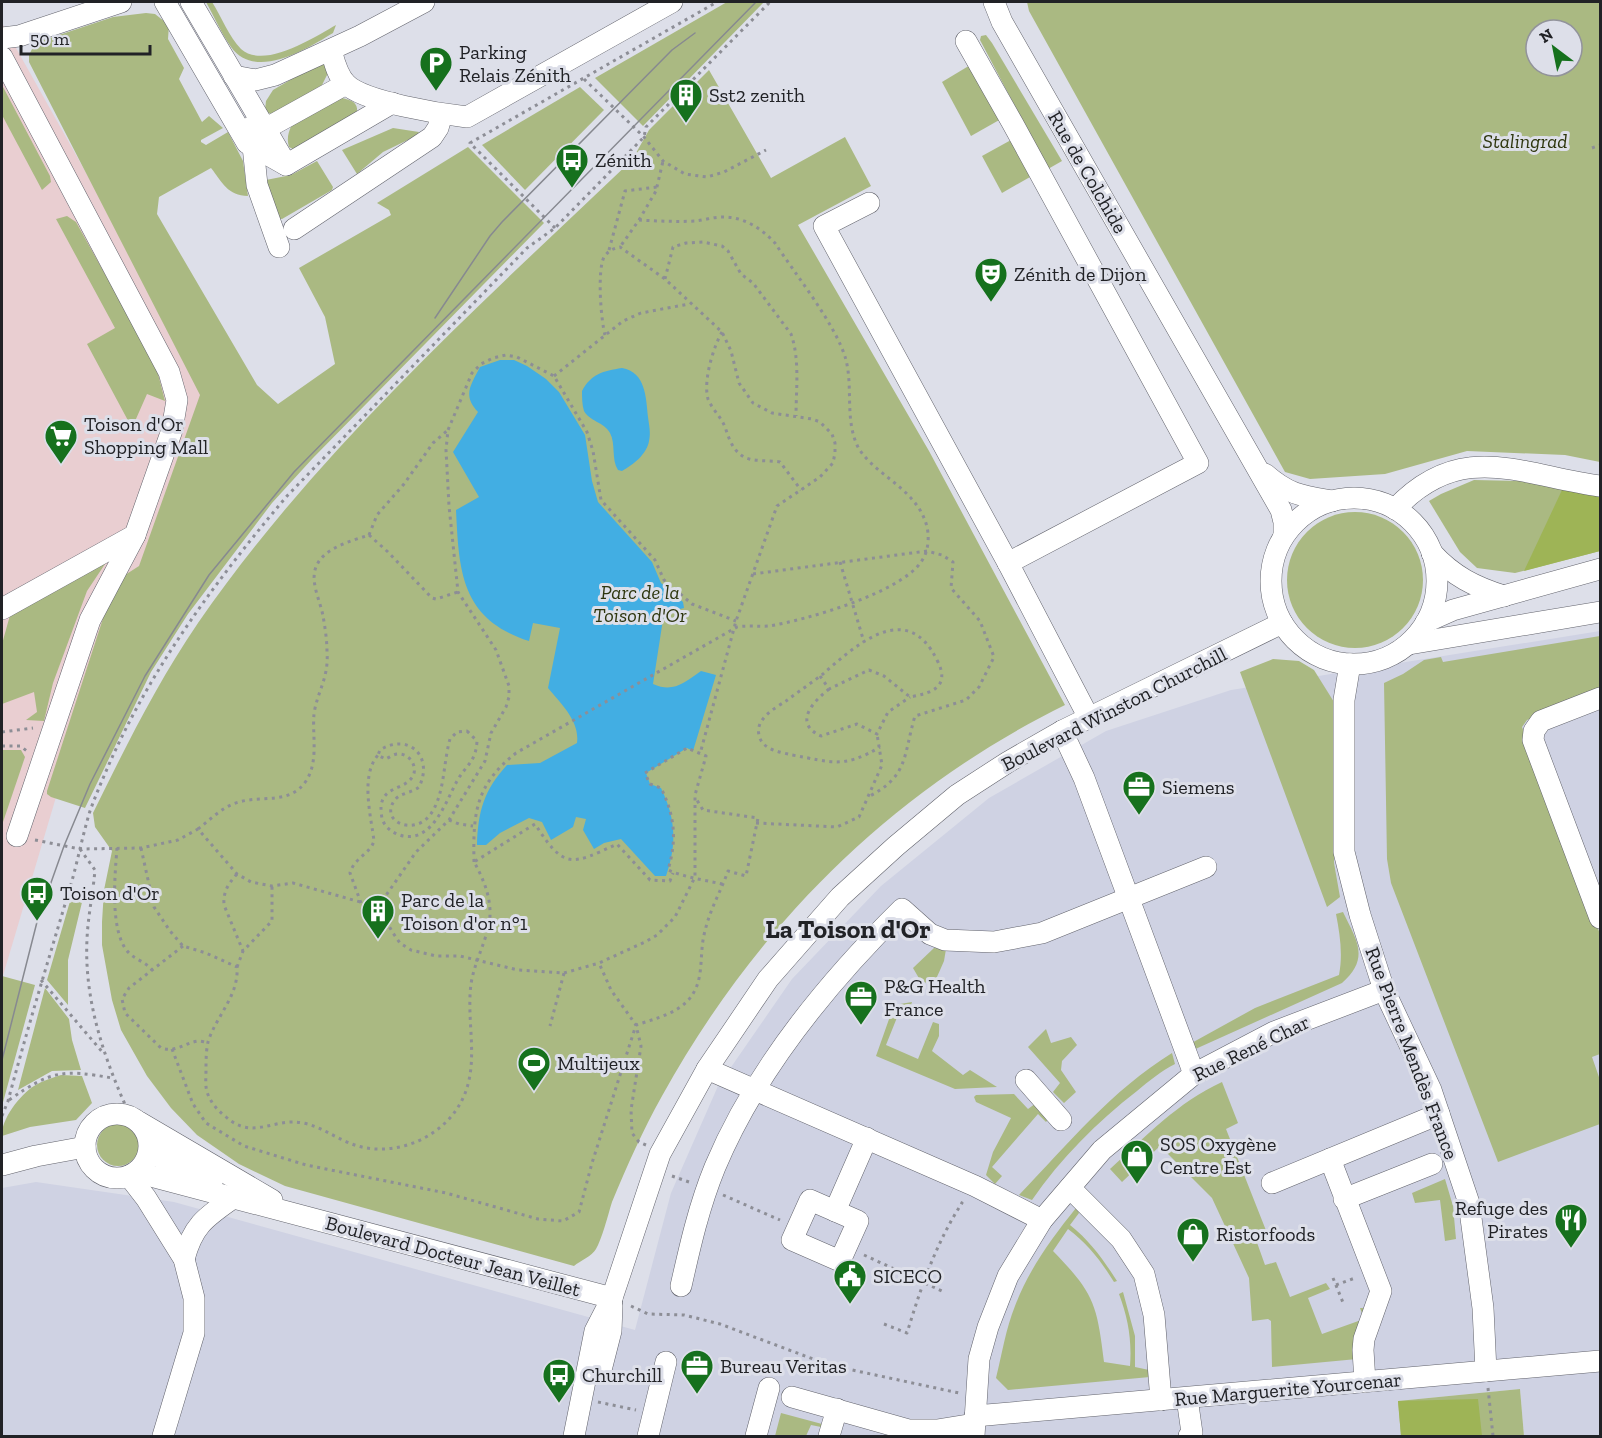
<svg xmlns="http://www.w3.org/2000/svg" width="1602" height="1438" viewBox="0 0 1602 1438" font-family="'Zilla Slab',serif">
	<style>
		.commercial { fill: #e9ced1 }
		.built { fill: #cfd2e3 }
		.green { fill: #aab982; fill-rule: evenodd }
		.forest { fill: #9eb456 }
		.water { fill: #42aee3 }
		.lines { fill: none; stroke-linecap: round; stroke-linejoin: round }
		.minor-casing { stroke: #62636c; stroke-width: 22 }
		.path { stroke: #8d8e96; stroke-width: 3; stroke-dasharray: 3 4.5; stroke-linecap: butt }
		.minor { stroke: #fff; stroke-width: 21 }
		.tram { stroke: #878990; stroke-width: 1.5 }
		.labels { text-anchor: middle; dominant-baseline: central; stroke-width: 6; stroke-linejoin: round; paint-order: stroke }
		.poi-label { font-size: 20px; fill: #212226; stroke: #dddfe9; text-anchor: start }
		.park-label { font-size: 20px; font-style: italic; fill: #2e360e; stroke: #dddfe9 }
		.street-label { font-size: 20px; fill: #212226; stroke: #dddfe9 }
		.district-label { font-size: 26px; font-weight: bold; fill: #212226; stroke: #dddfe9 }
	</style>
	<rect width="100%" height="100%" fill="#dddfe9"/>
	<path class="commercial" d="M2 23 215 403 59 787 2 979Z"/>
	<path class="built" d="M1600 631V1436H1524L1520 1389 1398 1401 1401 1436H2V1188L36 1182 174 1202 635 1330 671 1193 718 1086 792 979 881 886 989 798 1106 731 1231 690Z"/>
	<g class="green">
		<path d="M206 2H212C221 16 229 37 241 49 264 70 315 37 336 25L333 33C307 49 255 81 231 47 221 33 214 16 206 2Z"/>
		<path d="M727 2H764L643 126 595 78Z"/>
		<path d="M1027 2H1600V462L1565 455 1467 451 1385 474 1310 479 1285 472 1029 11ZM1536 30H1572V66H1536Z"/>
		<path d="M146 13 155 14 169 25 168 39 184 68 179 79 202 122 209 116 223 128 201 140V142L206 145 228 132 243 161 248 196C228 196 222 182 211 168L159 197 157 214 257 385 278 404 335 364 325 317 299 268 391 215 389 210 377 203 468 147 544 223 313 458 272 503 188 614 151 672 85 808 51 797 47 794V791L109 600 125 575 139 566 200 395 29 62V55L35 43 113 17Z"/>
		<path d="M986 35 992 43 1062 161 1048 169 980 40 981 36Z"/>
		<path d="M321 62 327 65 328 73 322 85 273 114 267 113 265 110 266 101 273 90Z"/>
		<path d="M972 64 1001 119 971 136 942 82Z"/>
		<path d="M709 70 771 178 845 137 871 186 798 225 929 451 1065 705C891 791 756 926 662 1096 643 1130 627 1166 612 1202 608 1215 602 1239 596 1249 592 1256 580 1261 574 1266L285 1186 239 1164 197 1135 171 1108 147 1076 121 1030 112 1000 102 945V922L104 890 112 851 95 827 93 813C125 748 157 683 198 623 319 448 479 306 632 160L649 130Z"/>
		<path d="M2 85 50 176 51 182 42 190 2 115Z"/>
		<path d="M580 87 604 110 525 190 482 145Z"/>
		<path d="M342 98C351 100 358 102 357 112L301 147 293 149 289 147C286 137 289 129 295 120Z"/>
		<path d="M393 128 419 132 416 136 383 152 357 174 342 150Z"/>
		<path d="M1011 140 1030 177 1002 193 982 156Z"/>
		<path d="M317 161 333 187 332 190 282 219 277 218 266 180 291 175Z"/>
		<path d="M67 216 76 222 156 366 165 401 147 394 132 428 87 344 115 328 56 219Z"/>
		<path d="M1474 480 1521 481 1600 496V551L1515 573 1477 568 1460 552 1429 501 1441 494Z"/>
		<circle cx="1355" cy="580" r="68"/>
		<path d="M111 555 87 591 53 683 44 721 26 720 37 712 34 692 2 704V644L12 608Z"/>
		<path d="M1600 636V691L1527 720 1522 727 1600 934V1054L1592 1057 1600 1080V1124L1498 1162 1391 883 1387 859 1384 683 1403 674 1424 660 1441 657 1443 662Z"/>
		<path d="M1273 659 1299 661 1314 670 1334 702V863L1340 897 1327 907 1240 672Z"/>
		<path d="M2 750H21L25 757 3 822Z"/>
		<path d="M73 891 84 894 68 960V1005L47 980Z"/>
		<path d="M1343 912C1357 941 1370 958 1342 983L1191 1051 1188 1045 1255 1008 1339 975C1343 954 1340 935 1336 914Z"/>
		<path d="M934 948 946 949 944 961 933 986 920 980 913 968Z"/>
		<path d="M2 976 35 985 2 1106Z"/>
		<path d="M45 988 69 1019 72 1040 81 1070 52 1071 18 1090Z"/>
		<path d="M912 1002 908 1014 902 1017 898 1015 886 1045 918 1059 933 1022 939 1024V1036L932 1051 963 1075 970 1070 997 1087 955 1089 876 1056 894 1005Z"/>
		<path d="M1046 1029 1051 1043 1071 1037 1077 1045 1062 1061 1061 1070 1076 1092 1064 1103 1053 1092 1060 1083 1028 1047Z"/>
		<path d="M1172 1053 1175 1064C1161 1071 1149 1081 1137 1091 1097 1122 1061 1158 1032 1200L1019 1195C1068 1144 1112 1090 1172 1053Z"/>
		<path d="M61 1075 82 1076 92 1103 76 1120 30 1127 2 1136C1 1119 20 1095 34 1086 42 1081 52 1078 61 1075Z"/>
		<path d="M1222 1082 1238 1123 1226 1129 1267 1233 1255 1237 1265 1265 1276 1262 1290 1297 1326 1283 1330 1289 1308 1298 1322 1334 1364 1319 1360 1308H1365L1368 1315 1356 1344 1357 1359 1272 1367 1271 1321 1268 1319 1252 1321 1249 1278 1212 1198 1160 1146 1122 1182 1110 1169C1145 1137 1178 1102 1222 1082Z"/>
		<path d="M1014 1094 1028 1109 1039 1101 1052 1115 1046 1122 1038 1114 992 1167 1002 1176 995 1184 986 1175 993 1152 1011 1118 976 1102 974 1097 976 1095Z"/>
		<circle cx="118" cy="1145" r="21"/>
		<path d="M1445 1179 1453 1206 1456 1239 1445 1241 1440 1200 1415 1203 1412 1193Z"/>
		<path d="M1076 1208 1079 1213 1070 1225C1090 1241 1103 1259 1117 1281L1114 1282C1101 1261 1088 1244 1068 1229L1053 1251C1094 1293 1097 1304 1104 1362L1130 1366C1132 1340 1128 1318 1119 1294L1123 1292 1135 1336V1367L1149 1370 1150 1377 1008 1390 996 1378C1002 1354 1006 1328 1015 1306 1029 1269 1052 1238 1076 1208Z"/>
		<path d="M1520 1389 1524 1436H1401L1398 1401Z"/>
		<path d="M781 1413 822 1424 821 1427 811 1425 806 1436H775Z"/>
	</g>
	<g class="forest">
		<path d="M1562 490 1600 496V551L1524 571Z"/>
		<path d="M1478 1399 1482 1436H1401L1398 1401Z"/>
	</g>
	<g class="water">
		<path d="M500 360H514L527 366 546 379 559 392 585 435 592 481 598 502 652 562 661 583 683 602 684 608 664 613 653 684C673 693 684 683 701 671L716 675 693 751 687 748 646 773 650 784 661 788C676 819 677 844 666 876H655L621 839 604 843 594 849 583 830 586 819 576 817 573 827 551 840 542 822 529 818 500 833 486 845H477C478 811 484 790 507 765L540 763 577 743C580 721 561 704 548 688L560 628 533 623 529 641C461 619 459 572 456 510L479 497 453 452 478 412C462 395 471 385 480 367Z"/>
		<path d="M622 368C646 372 646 398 648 417 649 425 651 433 649 441 647 454 633 465 622 471L618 470C611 459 616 444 610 433 604 422 589 421 584 411 582 405 582 397 582 391 591 374 603 371 622 368Z"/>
	</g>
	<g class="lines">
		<g class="minor-casing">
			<g id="minor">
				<path d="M165 2 247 143 286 165"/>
				<path d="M191 2 286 164"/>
				<path d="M994 2 1002 22 1281 510 1284 522V535"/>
				<path d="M2 38 19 36 121 2"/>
				<path d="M966 41 1013 124 1198 463 1008 563"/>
				<path d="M331 50C334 61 337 75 346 84 364 102 441 114 467 117L672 2"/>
				<path d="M2 57 169 372 177 400 172 430 135 535 2 609"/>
				<path d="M234 76 255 80 275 75 360 36 424 2"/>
				<path d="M251 127 265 129 346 84"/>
				<path d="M253 146 257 185 279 247"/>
				<path d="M286 165 392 103"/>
				<path d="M869 203 824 226 1008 563 1089 718"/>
				<path d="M294 229 432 137 438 128 442 114"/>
				<path d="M1265 474C1289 495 1302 496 1332 501"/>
				<circle cx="1354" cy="581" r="83"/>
				<path d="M1395 509C1461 439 1520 475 1600 486"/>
				<path d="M1432 553C1453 576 1475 587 1504 596"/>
				<path d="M1426 622 1453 610 1600 569"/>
				<path d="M1409 644 1600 612"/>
				<path d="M1350 664 1344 700V852L1360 915 1384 990 1431 1090 1469 1203 1483 1308 1486 1371"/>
				<path d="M1600 698 1541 721 1534 731 1533 740 1600 918"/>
				<path d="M1062 731 1084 778 1194 1074"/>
				<path d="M17 836 90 620 135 535"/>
				<path d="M707 1069 975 1186 1042 1220"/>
				<path d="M1026 1080 1061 1120"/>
				<circle cx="117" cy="1146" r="32"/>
				<path d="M139 1122 272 1200"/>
				<path d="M149 1152 212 1182"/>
				<path d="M1330 1159 1381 1291 1364 1339 1363 1350 1365 1382"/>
				<path d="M2 1165 36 1156 85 1147"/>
				<path d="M136 1172 612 1298"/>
				<path d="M129 1176 146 1198 184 1259 194 1298V1333L163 1436"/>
				<path d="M1272 1183 1439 1114"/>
				<path d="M1070 1188 1121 1239 1144 1274 1154 1315 1161 1400"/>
				<path d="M1344 1199 1432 1164"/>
				<path d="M810 1200 858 1221 840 1261 792 1240Z"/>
				<path d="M835 1211 867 1138"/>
				<path d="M184 1259C193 1225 206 1217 233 1198"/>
				<path d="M681 1286C690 1246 699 1206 715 1167 756 1069 827 983 902 909L930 934 945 940 994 942 1042 933 1206 867"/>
				<path d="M600 1374 611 1331 612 1305"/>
				<path d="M792 1397 909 1430H937L974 1424"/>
				<path d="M1187 1398 1192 1433 1189 1436"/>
				<path d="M975 1416 1600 1361"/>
				<path d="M574 1436 595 1331 612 1298 660 1154 707 1069 768 979 840 897 896 846 957 795 1008 762 1062 731 1282 623"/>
				<path d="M648 1436 666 1362"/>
				<path d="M756 1436 769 1388"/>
				<path d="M829 1436 837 1409"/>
				<path d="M974 1436 979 1359 988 1327 1008 1276 1042 1220 1102 1150 1194 1074 1274 1032 1384 990"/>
			</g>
		</g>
		<g class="path">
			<path d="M584 79 644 137 663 161 685 174 707 177 724 172 766 150"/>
			<path d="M1592 148 1600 145"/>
			<path d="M639 220 656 191 663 161"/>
			<path d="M555 228 470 143 717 2"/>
			<path d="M609 250 625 191 657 187"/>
			<path d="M665 279 673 247 686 243 703 242 722 246 728 251 741 274 753 283 791 334C800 359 796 390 796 416"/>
			<path d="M722 332C713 348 703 381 708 399 712 409 721 417 725 427 729 438 732 450 744 457 754 462 768 460 780 462L801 490"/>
			<path d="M605 335C601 320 597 271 604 257 608 251 614 248 620 247L665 279 722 332 731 351 739 383 753 403 772 413 812 419 820 422 832 434 835 443V453L833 463 820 477 777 506 736 621 700 754"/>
			<path d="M554 376 623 321 641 313 689 304"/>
			<path d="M369 535 377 515 404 484 433 443 448 430"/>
			<path d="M369 535 388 552 432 598 436 599 458 592"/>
			<path d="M840 562 864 642"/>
			<path d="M753 574 927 551 942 555 953 562 951 588 980 621 994 657 979 687 966 700 915 716C903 756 909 776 868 797"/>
			<path d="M820 676 829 689 869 670 884 676 910 697C932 693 951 687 937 660 907 599 857 644 823 674 811 683 798 692 786 701 775 708 755 719 759 735 762 750 780 752 792 755 832 762 843 769 880 747"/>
			<path d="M829 689C814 701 792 723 821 736L857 724 877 734 888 712 910 697"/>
			<path d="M467 731 477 741C476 762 466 765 457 781 446 801 433 842 403 836 395 834 388 830 384 823 381 818 381 811 381 806 384 785 404 791 413 776 418 766 409 753 398 754 393 754 389 758 385 759L378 755 380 750C409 732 434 757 419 787 412 793 399 793 394 801 380 822 414 836 430 815 445 795 443 763 450 739L457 732Z"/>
			<path d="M2 732 33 728"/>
			<path d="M2 746H20L27 751"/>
			<path d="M449 820 459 824 473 826"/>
			<path d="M756 823 837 827 859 817 882 765 877 734"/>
			<path d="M198 829C211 819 223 806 239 802 263 795 290 805 306 781 319 761 312 735 314 714 317 692 329 678 327 652 327 640 325 627 323 616 320 600 310 582 316 567 323 548 351 541 369 535"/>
			<path d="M35 840 80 849 141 848 178 840 198 829 237 874 251 882 272 886 293 883 378 907 393 933 400 943 411 950 436 956H460L518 970 564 973 550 1026"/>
			<path d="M117 848C115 875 109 933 129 953 136 960 146 962 152 970"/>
			<path d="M141 848 154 907 170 931 183 946 206 953 237 967C239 996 216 1016 208 1042 206 1051 206 1061 206 1070 206 1077 205 1085 207 1092 211 1103 217 1110 226 1117 253 1141 274 1117 303 1123 319 1126 331 1135 345 1141 379 1158 423 1147 449 1119 486 1078 465 1030 471 984 474 965 482 950 487 932 495 908 486 883 474 862L535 824C564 869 570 866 617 844L650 880 670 881 673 873"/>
			<path d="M80 849 95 870C93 893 88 916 87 939 84 999 103 1055 127 1109"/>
			<path d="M474 862C473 814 475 785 516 753L737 627C748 625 758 627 769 626 806 620 900 593 921 562 930 550 930 531 924 518 911 486 869 471 857 445 845 418 853 388 846 360 837 326 795 274 775 243 761 228 744 217 723 217 714 217 704 220 695 221 676 222 658 221 639 220L620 247"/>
			<path d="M237 874C228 884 223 892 224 905L243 951"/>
			<path d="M361 903 350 873C354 858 370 854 374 841 371 816 360 776 378 755"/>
			<path d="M378 907 416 852 449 820 485 761 491 733 506 707 509 697V686L496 650 458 592 449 506 446 450 448 430 472 373 481 364 493 358 506 355 517 357 554 376 587 432 593 451 601 500 655 560 664 580 692 604 736 621"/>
			<path d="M183 946 129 988 122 999 125 1013 161 1048C176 1053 184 1043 198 1041 201 1041 205 1042 208 1043"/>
			<path d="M237 967 243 951 272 921V886"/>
			<path d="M564 973 599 963 645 942 657 935 675 917 695 877V795L706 756 687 748 645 773 650 784 661 788C675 816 677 840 668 870 684 877 704 880 722 884"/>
			<path d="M41 980 104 1054"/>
			<path d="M172 1049 193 1104 206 1123 244 1146 306 1165 446 1193 538 1219 563 1221 579 1212 592 1163 636 1025 611 990 599 963"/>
			<path d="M9 1100C51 1071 62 1069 112 1078"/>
			<path d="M2 1116 8 1101C27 1030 48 961 69 891 77 865 82 837 90 811 95 797 101 783 107 769 150 669 217 579 287 496L527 248 555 228 644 137 646 127 770 2"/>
			<path d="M646 1145 639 1142 632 1133 631 1110 641 1046 636 1025C667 1015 695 1009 700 973 702 959 701 945 705 931 710 909 721 891 728 871L746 876 758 818 703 810 695 797"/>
			<path d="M672 1176 689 1182"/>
			<path d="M723 1195 780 1220"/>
			<path d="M864 1255 944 1292"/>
			<path d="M1333 1278 1344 1305"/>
			<path d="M1336 1285 1355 1278"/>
			<path d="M631 1306 648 1314 684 1315 720 1324 829 1365 959 1393"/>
			<path d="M884 1324 907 1333C921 1287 936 1243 962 1203L960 1202"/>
			<path d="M1488 1388 1493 1436"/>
			<path d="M598 1402 636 1410"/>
		</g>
		<use href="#minor" class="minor"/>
		<g class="tram">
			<path d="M435 318 490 236 502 222 672 50 695 33"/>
			<path d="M2 1060 37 922 64 846 90 784 145 676 209 575 294 472 756 2"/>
		</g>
	</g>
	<defs>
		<g id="parking-pin" transform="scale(1.725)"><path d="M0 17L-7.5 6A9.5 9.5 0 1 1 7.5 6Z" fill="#16711d" stroke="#dddfe9"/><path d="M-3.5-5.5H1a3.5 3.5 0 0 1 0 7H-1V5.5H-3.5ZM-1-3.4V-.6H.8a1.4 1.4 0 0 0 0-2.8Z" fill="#fff"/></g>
		<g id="building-pin" transform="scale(1.725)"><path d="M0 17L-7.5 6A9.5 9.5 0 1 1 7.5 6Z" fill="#16711d" stroke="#dddfe9"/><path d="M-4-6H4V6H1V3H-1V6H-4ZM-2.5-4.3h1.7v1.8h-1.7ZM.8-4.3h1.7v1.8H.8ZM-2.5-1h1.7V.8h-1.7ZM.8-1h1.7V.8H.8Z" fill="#fff"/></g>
		<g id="bus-pin" transform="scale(1.725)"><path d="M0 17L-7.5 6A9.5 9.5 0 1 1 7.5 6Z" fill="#16711d" stroke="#dddfe9"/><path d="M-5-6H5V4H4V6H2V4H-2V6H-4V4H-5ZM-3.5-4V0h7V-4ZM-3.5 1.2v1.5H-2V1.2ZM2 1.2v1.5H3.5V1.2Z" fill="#fff"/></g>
		<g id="theatre-pin" transform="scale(1.725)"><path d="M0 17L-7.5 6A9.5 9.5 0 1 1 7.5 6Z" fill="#16711d" stroke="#dddfe9"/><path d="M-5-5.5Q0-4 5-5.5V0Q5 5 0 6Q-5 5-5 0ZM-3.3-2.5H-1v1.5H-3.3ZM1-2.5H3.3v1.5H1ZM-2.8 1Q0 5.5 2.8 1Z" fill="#fff"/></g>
		<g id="supermarket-pin" transform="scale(1.725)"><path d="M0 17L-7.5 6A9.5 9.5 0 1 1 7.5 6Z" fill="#16711d" stroke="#dddfe9"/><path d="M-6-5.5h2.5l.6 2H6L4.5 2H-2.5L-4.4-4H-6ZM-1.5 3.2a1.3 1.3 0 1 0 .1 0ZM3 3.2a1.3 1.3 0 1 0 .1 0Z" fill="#fff"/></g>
		<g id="office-pin" transform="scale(1.725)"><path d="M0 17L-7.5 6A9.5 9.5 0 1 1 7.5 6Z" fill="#16711d" stroke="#dddfe9"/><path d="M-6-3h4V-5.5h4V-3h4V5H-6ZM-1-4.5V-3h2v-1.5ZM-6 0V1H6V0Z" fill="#fff"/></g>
		<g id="stadium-pin" transform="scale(1.725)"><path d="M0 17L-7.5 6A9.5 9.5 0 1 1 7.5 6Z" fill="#16711d" stroke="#dddfe9"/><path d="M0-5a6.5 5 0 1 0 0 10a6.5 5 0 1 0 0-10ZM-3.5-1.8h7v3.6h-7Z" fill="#fff"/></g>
		<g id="shop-pin" transform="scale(1.725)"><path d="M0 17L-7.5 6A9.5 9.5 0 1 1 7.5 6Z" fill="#16711d" stroke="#dddfe9"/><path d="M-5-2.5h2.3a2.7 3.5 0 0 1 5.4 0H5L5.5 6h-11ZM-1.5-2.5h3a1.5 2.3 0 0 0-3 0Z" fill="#fff"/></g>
		<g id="restaurant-pin" transform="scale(1.725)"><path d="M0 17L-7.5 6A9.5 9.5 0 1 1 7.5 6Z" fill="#16711d" stroke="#dddfe9"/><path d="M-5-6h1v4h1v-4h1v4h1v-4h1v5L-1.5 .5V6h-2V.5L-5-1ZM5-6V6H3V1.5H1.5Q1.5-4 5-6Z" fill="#fff"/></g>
		<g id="civic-pin" transform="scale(1.725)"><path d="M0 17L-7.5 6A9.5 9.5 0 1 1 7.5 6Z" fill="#16711d" stroke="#dddfe9"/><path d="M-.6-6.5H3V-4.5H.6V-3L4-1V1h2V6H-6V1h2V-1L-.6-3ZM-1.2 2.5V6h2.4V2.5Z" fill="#fff"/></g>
	</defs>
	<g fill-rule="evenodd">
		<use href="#parking-pin" x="436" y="63"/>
		<use href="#building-pin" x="686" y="95"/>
		<use href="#bus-pin" x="572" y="160"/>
		<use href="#theatre-pin" x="991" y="274"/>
		<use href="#supermarket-pin" x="61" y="436"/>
		<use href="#office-pin" x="1139" y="787"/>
		<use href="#bus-pin" x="37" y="893"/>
		<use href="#building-pin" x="378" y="911"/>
		<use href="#office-pin" x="861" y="997"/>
		<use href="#stadium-pin" x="534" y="1063"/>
		<use href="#shop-pin" x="1137" y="1156"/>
		<use href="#restaurant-pin" x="1571" y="1220"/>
		<use href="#shop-pin" x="1193" y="1234"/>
		<use href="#civic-pin" x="850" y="1276"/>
		<use href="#office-pin" x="697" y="1366"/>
		<use href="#bus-pin" x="559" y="1375"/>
	</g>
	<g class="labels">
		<g class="poi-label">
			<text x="459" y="52">Parking<tspan x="459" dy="23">Relais Zénith</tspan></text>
			<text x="709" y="95">Sst2 zenith</text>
			<text x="595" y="160">Zénith</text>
			<text x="1014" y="274">Zénith de Dijon</text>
			<text x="84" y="424">Toison d'Or<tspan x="84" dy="23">Shopping Mall</tspan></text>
			<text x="1162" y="787">Siemens</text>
			<text x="60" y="893">Toison d'Or</text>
			<text x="401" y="900">Parc de la<tspan x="401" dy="23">Toison d'or n°1</tspan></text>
			<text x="884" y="986">P&amp;G Health<tspan x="884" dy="23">France</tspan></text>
			<text x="557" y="1063">Multijeux</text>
			<text x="1160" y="1144">SOS Oxygène<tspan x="1160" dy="23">Centre Est</tspan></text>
			<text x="1548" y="1208" text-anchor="end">Refuge des<tspan x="1548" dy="23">Pirates</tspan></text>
			<text x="1216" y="1234">Ristorfoods</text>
			<text x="873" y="1276">SICECO</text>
			<text x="720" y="1366">Bureau Veritas</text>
			<text x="582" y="1375">Churchill</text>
		</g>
		<g class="park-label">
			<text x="1525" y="141">Stalingrad</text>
			<text x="640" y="592">Parc de la<tspan x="640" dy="23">Toison d'Or</tspan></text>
		</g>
		<g class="street-label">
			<text transform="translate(1088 172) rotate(60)">Rue de Colchide</text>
			<text transform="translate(1114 709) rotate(-27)">Boulevard Winston Churchill</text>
			<text transform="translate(1251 1048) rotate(-26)">Rue René Char</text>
			<text transform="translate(1412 1053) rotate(69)">Rue Pierre Mendès France</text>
			<text transform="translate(453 1256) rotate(15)">Boulevard Docteur Jean Veillet</text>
			<text transform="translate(1288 1389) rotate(-5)">Rue Marguerite Yourcenar</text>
		</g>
		<g class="district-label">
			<text x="848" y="929">La Toison d'Or</text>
		</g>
	</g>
	<rect width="1602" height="1438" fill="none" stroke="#212226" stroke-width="6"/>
	<g transform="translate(1554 48) rotate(328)"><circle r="28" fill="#dddfe9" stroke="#92939b" stroke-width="1.5"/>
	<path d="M0-4.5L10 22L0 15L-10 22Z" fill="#16711d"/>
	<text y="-9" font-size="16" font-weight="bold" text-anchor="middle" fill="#212226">N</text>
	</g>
	<path d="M21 45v9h129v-9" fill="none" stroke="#212226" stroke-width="3"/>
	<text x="30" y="45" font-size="18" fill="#212226" stroke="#dddfe9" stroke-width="4.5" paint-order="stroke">50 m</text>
</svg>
